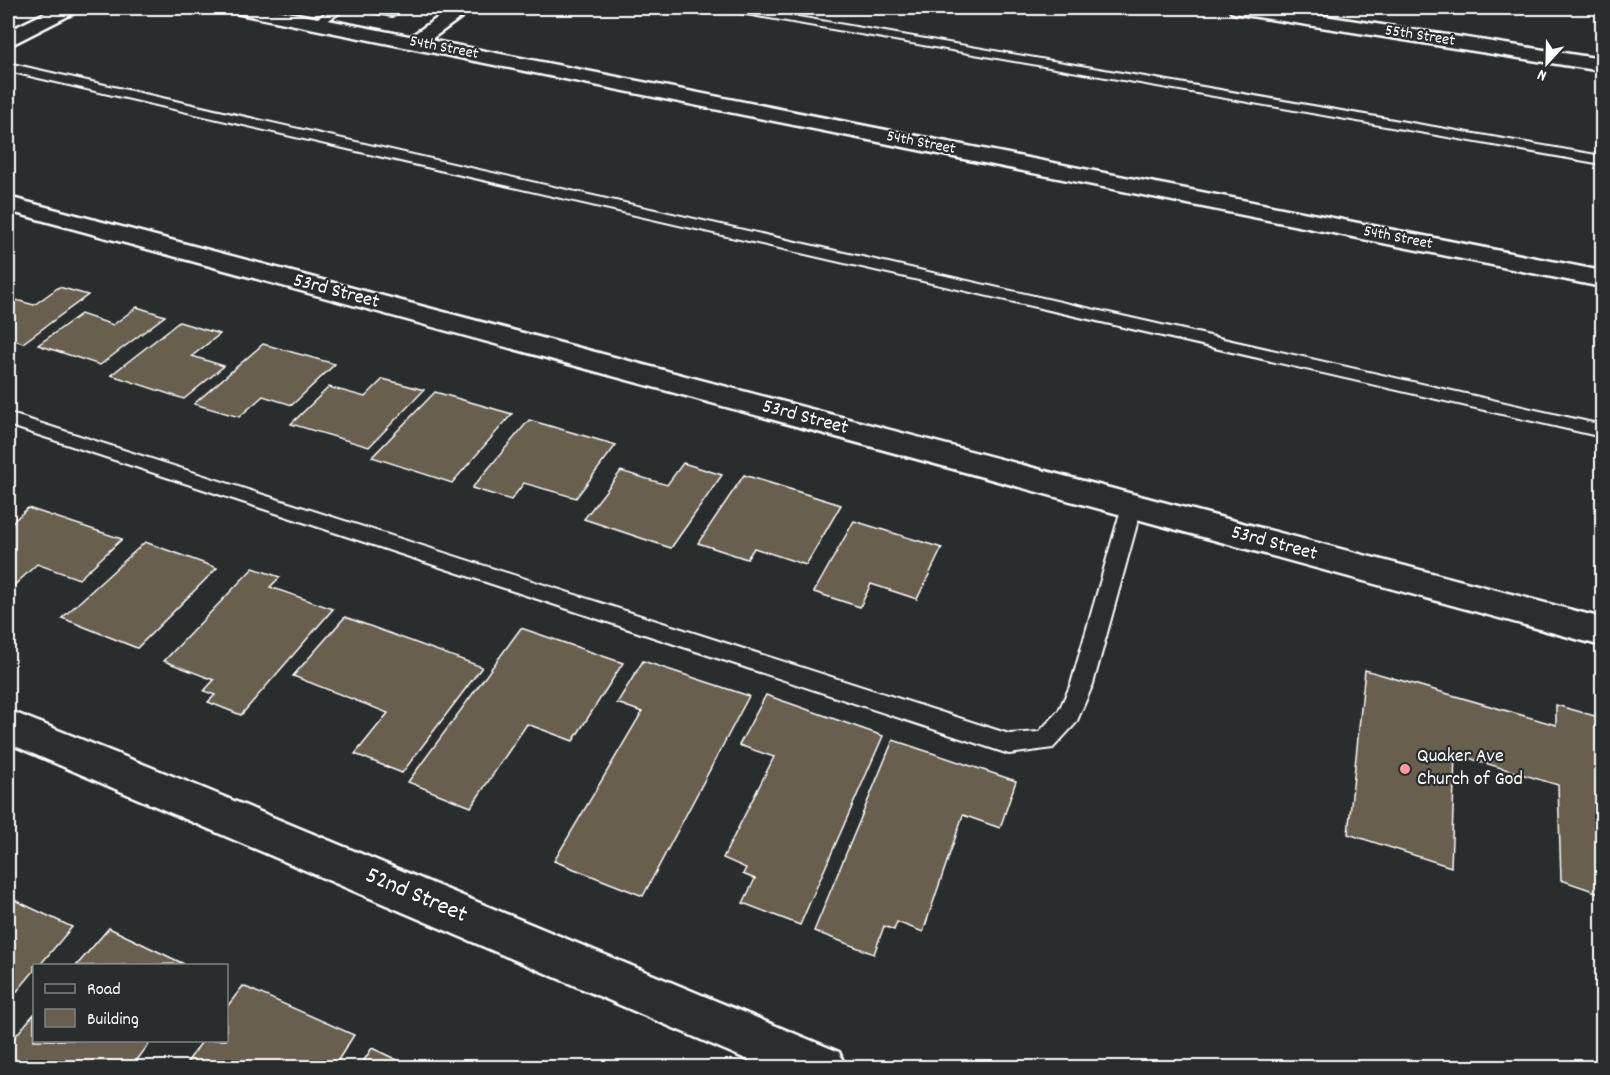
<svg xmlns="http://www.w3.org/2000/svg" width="1610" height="1075" viewBox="0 0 1610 1075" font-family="Dekko,sans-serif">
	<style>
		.building { fill: #675e4f; stroke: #fff; stroke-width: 1.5 }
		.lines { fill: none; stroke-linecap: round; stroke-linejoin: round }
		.lane-casing { stroke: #fff; stroke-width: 4 }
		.street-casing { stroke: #fff; stroke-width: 5 }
		.secondary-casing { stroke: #fff; stroke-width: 5 }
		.lane { fill: #2a2d2e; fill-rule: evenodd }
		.street { fill: #2a2d2e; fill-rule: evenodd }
		.secondary { fill: #2a2d2e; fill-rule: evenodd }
		.poi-dot { fill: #ff9aa2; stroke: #2a2d2e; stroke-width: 2 }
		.labels { text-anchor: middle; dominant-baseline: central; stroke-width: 4.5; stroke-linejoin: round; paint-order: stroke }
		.far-street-label { font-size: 16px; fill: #fff; stroke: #2a2d2e }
		.street-label { font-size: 20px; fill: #fff; stroke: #2a2d2e }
		.poi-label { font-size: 20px; fill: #fff; stroke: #2a2d2e; text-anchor: start }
		.near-street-label { font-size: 24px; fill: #fff; stroke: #2a2d2e }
	</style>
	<rect width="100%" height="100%" fill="#2a2d2e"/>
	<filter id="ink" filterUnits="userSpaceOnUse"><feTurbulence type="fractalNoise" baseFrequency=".0167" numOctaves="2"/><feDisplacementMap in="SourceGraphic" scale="12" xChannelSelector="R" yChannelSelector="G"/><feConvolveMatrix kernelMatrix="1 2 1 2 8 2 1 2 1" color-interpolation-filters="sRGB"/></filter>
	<g filter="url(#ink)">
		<g class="building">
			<path d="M59 287 88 295 23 343 8 338V298L34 305Z"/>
			<path d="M137 307 165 316 100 365 38 345 81 314 113 325Z"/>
			<path d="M179 322 220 334 192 356 224 366 184 399 111 375Z"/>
			<path d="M263 344 335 364 292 405 263 396 239 417 194 404Z"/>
			<path d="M383 379 424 390 369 447 291 424 329 387 365 397Z"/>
			<path d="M435 392 512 414 452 483 372 457Z"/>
			<path d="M529 420 616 445 576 498 524 483 511 500 472 488Z"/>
			<path d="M683 463 722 475 671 548 584 519 621 471 667 485Z"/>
			<path d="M744 475 841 505 806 565 754 548 747 559 698 543Z"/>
			<path d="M28 508 122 539 79 579 37 564 8 591V526Z"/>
			<path d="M854 521 942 548 917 599 871 584 860 607 814 592Z"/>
			<path d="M145 542 217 568 137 648 62 618Z"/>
			<path d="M253 568 280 577 270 587 333 609 241 715 208 702 215 695 204 691 214 680 164 661Z"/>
			<path d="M345 617 482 667 402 773 355 754 388 713 293 676Z"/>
			<path d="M521 628 623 663 573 741 527 724 471 807 408 782Z"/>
			<path d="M643 661 749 696 643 896 554 861 642 712 617 703Z"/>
			<path d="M1365 670 1556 725V705L1602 718V894L1561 880 1558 785 1455 754 1451 867 1348 834Z"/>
			<path d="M766 695 883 736 800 925 743 903 755 879 743 874 746 868 723 858 774 757 739 745Z"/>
			<path d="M893 740 1016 781 1000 828 963 815 923 932 897 922 894 930 884 926 874 954 814 931Z"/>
			<path d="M8 897 72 927 39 966H34V971L8 1002Z"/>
			<path d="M109 928 184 964 76 966Z"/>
			<path d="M243 986 354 1035 333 1068H183L203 1040H226V1008Z"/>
			<path d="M34 1014V1040H152L131 1068H21L8 1060V1045Z"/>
			<path d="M372 1048 414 1068H359Z"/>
		</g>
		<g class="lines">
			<g class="lane-casing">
				<g id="lane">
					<path d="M334 8H347L321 25H313V21Z"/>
					<path d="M358 8H406L392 16 360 10Z"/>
					<path d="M724 8H746L1602 156V164L729 11Z"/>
					<path d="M8 63 1602 425V437L8 71Z"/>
					<path d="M8 413 1009 734 1039 732 1059 710 1071 684 1122 506 1125 501 1132 499 1139 501 1142 506 1093 684 1076 723 1053 748 1009 754 8 425Z"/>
				</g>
			</g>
			<g class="street-casing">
				<g id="street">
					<path d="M55 8H79L76 12 15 43 8 45V31Z"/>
					<path d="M452 8H474L422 46H408L405 42 408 38Z"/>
					<path d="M1229 8H1272L1602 59V71L1238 14 1231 12Z"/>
					<path d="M8 197 1602 618V646L8 211Z"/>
					<path d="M8 710 205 789 839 1052 846 1068H767L8 743Z"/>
				</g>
			</g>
			<g class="secondary-casing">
				<path id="secondary" d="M230 8H267L1602 271V287L240 14 233 12Z"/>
			</g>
			<use href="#lane" class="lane"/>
			<use href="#street" class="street"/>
			<use href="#secondary" class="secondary"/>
		</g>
	</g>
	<circle class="poi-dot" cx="1405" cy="769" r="6"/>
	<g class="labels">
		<g class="far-street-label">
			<text transform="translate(1420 36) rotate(9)">55th Street</text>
			<text transform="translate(444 48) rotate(11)">54th Street</text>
			<text transform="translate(921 143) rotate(11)">54th Street</text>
			<text transform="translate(1398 238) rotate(11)">54th Street</text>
		</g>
		<g class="street-label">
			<text transform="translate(336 292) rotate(15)">53rd Street</text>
			<text transform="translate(805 418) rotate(15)">53rd Street</text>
			<text transform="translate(1274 544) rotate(15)">53rd Street</text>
		</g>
		<g class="poi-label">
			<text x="1417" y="757">Quaker Ave<tspan x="1417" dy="23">Church of God</tspan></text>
		</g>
		<g class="near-street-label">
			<text transform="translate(416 896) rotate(23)">52nd Street</text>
		</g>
	</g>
	<rect width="1610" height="1075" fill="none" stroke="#2a2d2e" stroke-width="30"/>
	<rect x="15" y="15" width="1580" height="1045" fill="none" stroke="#fff" stroke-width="2" filter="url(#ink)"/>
	<rect x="33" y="964" width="195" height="78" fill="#2a2d2e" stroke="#7f8182" stroke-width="1.5"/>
	<rect x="45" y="984" width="30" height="9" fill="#2a2d2e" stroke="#7f8182" stroke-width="1.5"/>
	<text x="87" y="994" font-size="18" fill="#ffffff">Road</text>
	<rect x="45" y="1009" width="30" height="18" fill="#675e4f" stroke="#7f8182" stroke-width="1.5"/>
	<text x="87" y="1024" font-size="18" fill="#ffffff">Building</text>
	<g transform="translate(1547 63) rotate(202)" stroke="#2a2d2e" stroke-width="4.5" paint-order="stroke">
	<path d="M0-4.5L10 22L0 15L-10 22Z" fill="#ffffff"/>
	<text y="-9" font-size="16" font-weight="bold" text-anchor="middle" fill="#ffffff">N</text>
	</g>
</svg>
